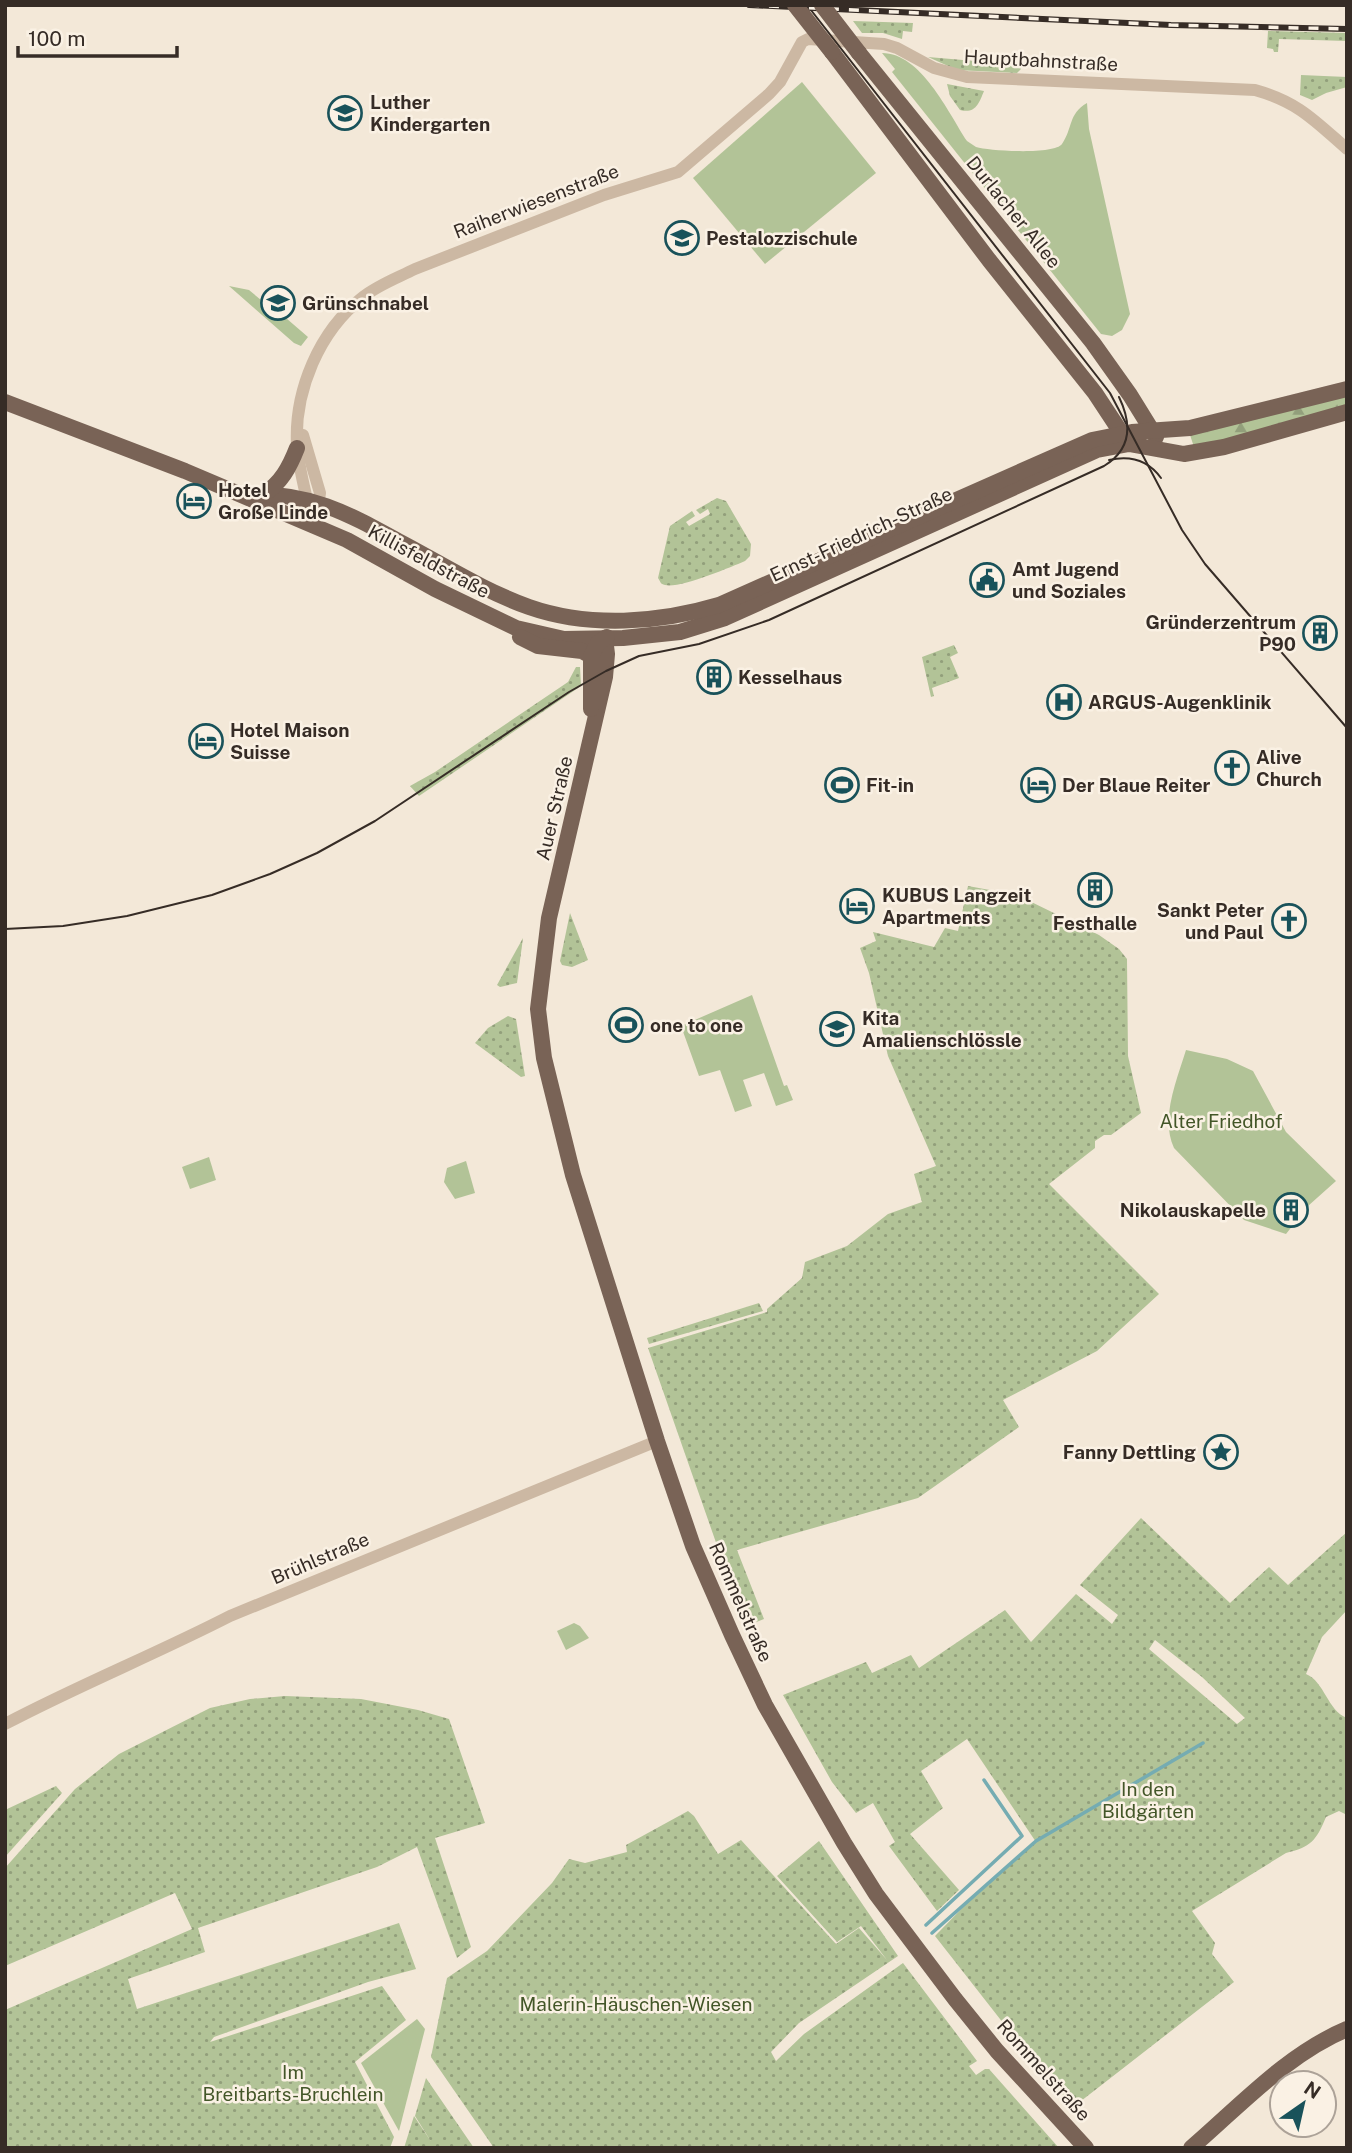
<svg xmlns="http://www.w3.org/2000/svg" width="1352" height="2153" viewBox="0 0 1352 2153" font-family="'Public Sans',sans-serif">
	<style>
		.grass { fill: url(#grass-dots); fill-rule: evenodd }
		.forest { fill: url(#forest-firs) }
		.park { fill: #b2c397 }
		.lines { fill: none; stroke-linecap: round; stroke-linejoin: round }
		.stream { stroke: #75acb2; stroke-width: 3.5 }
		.minor { stroke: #ccb8a3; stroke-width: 12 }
		.major { stroke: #796356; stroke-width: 16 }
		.tram { stroke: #362c26; stroke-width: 2 }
		.rail-casing { stroke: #362c26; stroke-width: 6 }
		.rail { stroke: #faf1e4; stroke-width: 3.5; stroke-dasharray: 10; stroke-linecap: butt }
		.major-bridge { stroke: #796356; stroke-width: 16 }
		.labels { text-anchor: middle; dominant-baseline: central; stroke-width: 5; stroke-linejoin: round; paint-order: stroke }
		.street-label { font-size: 19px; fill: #362c26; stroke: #faf1e4 }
		.poi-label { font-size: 19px; font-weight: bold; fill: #362c26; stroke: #faf1e4; text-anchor: start }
		.park-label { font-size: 19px; fill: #435628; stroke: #faf1e4 }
	</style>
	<defs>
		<pattern id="grass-dots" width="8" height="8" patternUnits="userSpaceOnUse" patternTransform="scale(1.75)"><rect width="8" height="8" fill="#b2c397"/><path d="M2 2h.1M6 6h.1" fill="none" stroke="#929f7b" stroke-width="1.8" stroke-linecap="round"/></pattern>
		<pattern id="forest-firs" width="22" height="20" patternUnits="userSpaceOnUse" patternTransform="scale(1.75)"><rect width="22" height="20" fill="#b2c397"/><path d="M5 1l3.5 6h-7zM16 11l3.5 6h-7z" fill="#929f7b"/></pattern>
	</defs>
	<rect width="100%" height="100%" fill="#f3e8d8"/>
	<g class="grass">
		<path d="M853 21 913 23 912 32 903 31 902 39 883 33H862Z"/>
		<path d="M1268 31 1347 33V41L1279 39 1278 52H1274L1273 49 1267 48Z"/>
		<path d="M928 57 1021 65V69L1017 73 957 70Z"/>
		<path d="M1301 75 1347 77V87L1326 93 1312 100 1300 95Z"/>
		<path d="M947 84 984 91C979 103 976 114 960 110L950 96Z"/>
		<path d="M717 498 726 501 751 544 750 556 745 561C731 567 679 589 665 585 660 584 661 582 658 578L670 526 692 511 695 516 686 522 689 526 710 514 708 509 700 514 696 510Z"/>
		<path d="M954 645 958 653 950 657 959 678 932 688 934 696 931 697 922 657Z"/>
		<path d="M576 667H580L581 686 419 796 410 786 435 772 568 682Z"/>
		<path d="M968 886 1017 895 1099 935 1119 949 1127 959 1128 1056 1141 1113 1111 1135H1104L1095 1141V1148L1049 1184 1159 1294 1097 1351 1003 1400 1019 1427 918 1498 737 1550 764 1619 749 1625 720 1554 648 1348 767 1312V1309L802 1278 805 1262 847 1246 888 1214 922 1202 914 1174 936 1166 888 1056 869 973 860 948 876 941 873 932 934 947 945 928 958 931Z"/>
		<path d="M570 913 588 960 572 967 562 965 560 961Z"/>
		<path d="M523 938 517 983 500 987 497 985Z"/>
		<path d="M508 1016 516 1019 525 1076 521 1077 475 1043 488 1028Z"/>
		<path d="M759 1303 763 1311 649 1344 647 1338Z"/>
		<path d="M1141 1518 1230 1603 1269 1567 1288 1585 1347 1532V1610L1322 1637 1306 1674C1325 1682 1327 1710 1347 1718V1815L1339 1811 1326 1817C1316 1841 1311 1847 1286 1853L1192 1911 1215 1943 1212 1954 1234 1982 1072 2108 1018 2042 935 1936 974 1896 1036 1842 967 1739 921 1771 943 1808 910 1834 959 1890 937 1911 889 1846 895 1842 873 1803 856 1813 832 1782 783 1695 866 1662 872 1673 911 1655 919 1668 1005 1610 1031 1642 1076 1594 1112 1624 1118 1615 1080 1585ZM1155 1640 1202 1677 1245 1718 1237 1724 1149 1649Z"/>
		<path d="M285 1696 361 1699 418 1710 449 1719 485 1823 435 1838 471 1947 457 1958 417 1847 377 1867 198 1928 205 1952 128 1979 137 2009 399 1923 416 1969 368 1982 214 2037 210 2042 382 1986 406 2020 355 2062 394 2137 390 2148H5V2010L192 1929 175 1893 5 1966V1868L75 1789 119 1754 210 1708 250 1699Z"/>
		<path d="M56 1786 62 1793 5 1857V1810Z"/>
		<path d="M688 1811 694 1816 718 1854 741 1840 836 1944 859 1928 887 1960 861 1926 837 1942 777 1876 819 1841 898 1956 799 2023 771 2052 776 2061 804 2034 903 1963 977 2061 969 2066 976 2075 985 2069H989L1059 2148H494L431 2057 447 1978 487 1951 552 1883 569 1859 585 1863 627 1852 626 1845Z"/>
		<path d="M426 2078 474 2148H404L414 2116 432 2143 415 2116Z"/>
	</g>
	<path class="forest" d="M1347 391V410L1195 450 1189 432Z"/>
	<g class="park">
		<path d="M882 53C921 53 948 112 967 141 970 143 973 145 976 147 990 151 1054 155 1062 144 1073 128 1068 114 1087 103L1089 129 1130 314 1122 330 1112 336 1101 334 892 72 895 69Z"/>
		<path d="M802 82 876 173 765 264 693 178Z"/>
		<path d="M229 286 249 290 273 310 279 312 308 337 301 346 294 343Z"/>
		<path d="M752 995 784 1086 787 1085 793 1100 776 1106 764 1073 743 1080 752 1106 735 1112 720 1070 699 1076 681 1026Z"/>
		<path d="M1186 1050 1227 1059 1253 1071 1286 1132 1336 1181 1308 1206 1286 1234 1244 1220 1174 1148C1160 1118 1177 1080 1186 1050Z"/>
		<path d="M209 1157 216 1180 190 1189 182 1167Z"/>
		<path d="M466 1161 475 1193 455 1199 444 1182 447 1168Z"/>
		<path d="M574 1623 580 1626 589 1638 566 1650 557 1631Z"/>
		<path d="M417 2019 425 2029 399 2131 361 2063Z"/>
	</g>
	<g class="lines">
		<g class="stream">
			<path d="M926 1925 1022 1836 984 1780"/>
			<path d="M932 1933 1036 1841 1203 1743"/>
		</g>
		<g class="minor">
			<path d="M303 435 320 493 317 512"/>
			<path d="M312 525C308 499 299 472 297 446 294 391 319 331 363 297 378 285 397 278 415 269L604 195 678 172 769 94 780 82 802 42 808 39 884 44 897 48 934 68 967 77 1255 90C1298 102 1314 120 1347 149"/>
			<path d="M5 1724C79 1685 156 1654 230 1616L657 1441"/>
		</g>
		<g class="major">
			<path d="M832 52 989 260 1095 393 1126 440"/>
			<path d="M859 53 1093 343 1130 395 1156 437"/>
			<path d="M5 402 185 471 347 540 435 589 516 628 564 639 623 638 680 632 725 618 1097 450 1129 444 1184 454 1224 447 1347 412"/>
			<path d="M249 494C312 493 347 513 400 542 442 564 484 591 529 607 589 628 659 623 719 605L1092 440 1132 432 1190 428 1347 389"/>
			<path d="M263 494C281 484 290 466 297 448"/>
			<path d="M520 637 538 646 582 651 591 656"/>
			<path d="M605 638 607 654 605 677 549 918 538 1009 544 1058 573 1175 657 1441 693 1546 732 1635 765 1705 844 1843 876 1894 955 1999 997 2051 1086 2148"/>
			<path d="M591 709V656L598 643 607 637"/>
			<path d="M1191 2148C1240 2106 1287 2054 1347 2029"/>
		</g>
		<g class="tram">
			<path d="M807 5 1110 393 1182 530 1205 564 1347 728"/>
			<path d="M1109 460C1131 455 1148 460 1161 478"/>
			<path d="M5 929 63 926 127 916 212 895 270 874 317 853 375 821 569 692 606 671 639 656 699 644 769 620 1104 466C1132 449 1132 424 1119 397"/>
		</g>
		<g class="rail-casing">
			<path id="rail" d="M749 5 1171 25 1347 29"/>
		</g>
		<use href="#rail" class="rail"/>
		<g class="major-bridge">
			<path d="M795 5 832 52"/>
			<path d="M822 5 859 53"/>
		</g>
	</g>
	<defs>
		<g id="school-ring" transform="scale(1.75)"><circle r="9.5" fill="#faf1e4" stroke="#19525a" stroke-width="1.5"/><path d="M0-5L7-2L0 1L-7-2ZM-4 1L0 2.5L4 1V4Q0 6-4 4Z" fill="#19525a"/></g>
		<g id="hotel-ring" transform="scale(1.75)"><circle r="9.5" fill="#faf1e4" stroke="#19525a" stroke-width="1.5"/><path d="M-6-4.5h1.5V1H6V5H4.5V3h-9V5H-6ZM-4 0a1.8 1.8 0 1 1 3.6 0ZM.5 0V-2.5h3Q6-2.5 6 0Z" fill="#19525a"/></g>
		<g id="civic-ring" transform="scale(1.75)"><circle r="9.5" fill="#faf1e4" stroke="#19525a" stroke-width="1.5"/><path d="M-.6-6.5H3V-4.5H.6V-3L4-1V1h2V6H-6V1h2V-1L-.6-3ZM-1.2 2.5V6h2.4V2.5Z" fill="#19525a"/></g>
		<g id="building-ring" transform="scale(1.75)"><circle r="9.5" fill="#faf1e4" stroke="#19525a" stroke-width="1.5"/><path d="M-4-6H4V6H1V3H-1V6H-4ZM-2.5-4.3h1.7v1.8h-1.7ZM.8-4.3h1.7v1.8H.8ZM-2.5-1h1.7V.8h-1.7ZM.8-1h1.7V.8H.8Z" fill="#19525a"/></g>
		<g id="hospital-ring" transform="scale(1.75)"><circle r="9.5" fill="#faf1e4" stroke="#19525a" stroke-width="1.5"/><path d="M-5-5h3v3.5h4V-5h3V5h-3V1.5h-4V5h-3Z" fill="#19525a"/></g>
		<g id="church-ring" transform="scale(1.75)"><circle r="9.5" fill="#faf1e4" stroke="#19525a" stroke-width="1.5"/><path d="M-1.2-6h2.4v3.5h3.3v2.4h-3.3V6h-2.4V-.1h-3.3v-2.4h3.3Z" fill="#19525a"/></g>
		<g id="stadium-ring" transform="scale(1.75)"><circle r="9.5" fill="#faf1e4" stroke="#19525a" stroke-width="1.5"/><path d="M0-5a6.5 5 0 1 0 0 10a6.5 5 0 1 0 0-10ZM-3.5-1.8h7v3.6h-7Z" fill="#19525a"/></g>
		<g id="sight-ring" transform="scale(1.75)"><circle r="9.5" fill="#faf1e4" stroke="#19525a" stroke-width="1.5"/><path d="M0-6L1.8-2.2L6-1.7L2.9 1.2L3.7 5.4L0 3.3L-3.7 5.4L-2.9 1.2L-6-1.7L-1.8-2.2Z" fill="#19525a"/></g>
	</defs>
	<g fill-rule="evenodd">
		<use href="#school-ring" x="345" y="113"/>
		<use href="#school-ring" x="682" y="238"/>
		<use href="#school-ring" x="278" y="303"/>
		<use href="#hotel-ring" x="194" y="501"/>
		<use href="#civic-ring" x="987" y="580"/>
		<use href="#building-ring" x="1320" y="633"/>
		<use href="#building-ring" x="714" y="677"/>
		<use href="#hospital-ring" x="1064" y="702"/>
		<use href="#hotel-ring" x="206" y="741"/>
		<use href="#church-ring" x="1232" y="768"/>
		<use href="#stadium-ring" x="842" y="785"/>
		<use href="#hotel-ring" x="1038" y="785"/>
		<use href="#building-ring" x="1095" y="890"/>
		<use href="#hotel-ring" x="857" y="906"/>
		<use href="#church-ring" x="1289" y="921"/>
		<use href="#stadium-ring" x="626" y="1025"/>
		<use href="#school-ring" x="837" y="1029"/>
		<use href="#building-ring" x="1291" y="1210"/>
		<use href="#sight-ring" x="1221" y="1452"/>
	</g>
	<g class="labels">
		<g class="street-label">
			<text transform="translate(1041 60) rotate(3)">Hauptbahnstraße</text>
			<text transform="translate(536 201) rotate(-21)">Raiherwiesenstraße</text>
			<text transform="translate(1014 212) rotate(51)">Durlacher Allee</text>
			<text transform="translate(861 534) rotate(-25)">Ernst-Friedrich-Straße</text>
			<text transform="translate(429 561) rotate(28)">Killisfeldstraße</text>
			<text transform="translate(554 808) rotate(-77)">Auer Straße</text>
			<text transform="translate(320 1558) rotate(-23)">Brühlstraße</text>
			<text transform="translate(741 1602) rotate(66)">Rommelstraße</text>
			<text transform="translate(1044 2070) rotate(48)">Rommelstraße</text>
		</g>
		<g class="poi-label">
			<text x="370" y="102">Luther<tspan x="370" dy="22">Kindergarten</tspan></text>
			<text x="706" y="238">Pestalozzischule</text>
			<text x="302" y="303">Grünschnabel</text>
			<text x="218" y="490">Hotel<tspan x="218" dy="22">Große Linde</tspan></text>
			<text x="1012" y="569">Amt Jugend<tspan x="1012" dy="22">und Soziales</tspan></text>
			<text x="1296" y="622" text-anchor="end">Gründerzentrum<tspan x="1296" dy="22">P90</tspan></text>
			<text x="738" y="677">Kesselhaus</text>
			<text x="1088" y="702">ARGUS-Augenklinik</text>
			<text x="230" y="730">Hotel Maison<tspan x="230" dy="22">Suisse</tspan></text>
			<text x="1256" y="757">Alive<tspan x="1256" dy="22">Church</tspan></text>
			<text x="866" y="785">Fit-in</text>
			<text x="1062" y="785">Der Blaue Reiter</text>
			<text x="882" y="895">KUBUS Langzeit<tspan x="882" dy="22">Apartments</tspan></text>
			<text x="1264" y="910" text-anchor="end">Sankt Peter<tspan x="1264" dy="22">und Paul</tspan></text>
			<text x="1095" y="923" text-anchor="middle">Festhalle</text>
			<text x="862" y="1018">Kita<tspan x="862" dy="22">Amalienschlössle</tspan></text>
			<text x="650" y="1025">one to one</text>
			<text x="1266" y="1210" text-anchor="end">Nikolauskapelle</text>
			<text x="1196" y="1452" text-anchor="end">Fanny Dettling</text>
		</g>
		<g class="park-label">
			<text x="1221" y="1121">Alter Friedhof</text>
			<text x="1148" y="1789">In den<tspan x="1148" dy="22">Bildgärten</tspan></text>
			<text x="636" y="2004">Malerin-Häuschen-Wiesen</text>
			<text x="293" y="2072">Im<tspan x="293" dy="22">Breitbarts-Bruchlein</tspan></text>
		</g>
	</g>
	<rect width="1352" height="2153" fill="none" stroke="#362c26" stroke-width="14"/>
	<g transform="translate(1303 2104) rotate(34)"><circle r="33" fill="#faf1e4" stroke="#aca298" stroke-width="2"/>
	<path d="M0-5L12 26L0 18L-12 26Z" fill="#19525a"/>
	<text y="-10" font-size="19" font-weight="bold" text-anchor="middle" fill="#362c26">N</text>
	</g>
	<path d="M18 46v10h159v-10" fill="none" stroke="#362c26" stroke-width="3.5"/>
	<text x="28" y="46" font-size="21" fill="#362c26" stroke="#faf1e4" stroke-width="5" paint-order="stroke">100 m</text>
</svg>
